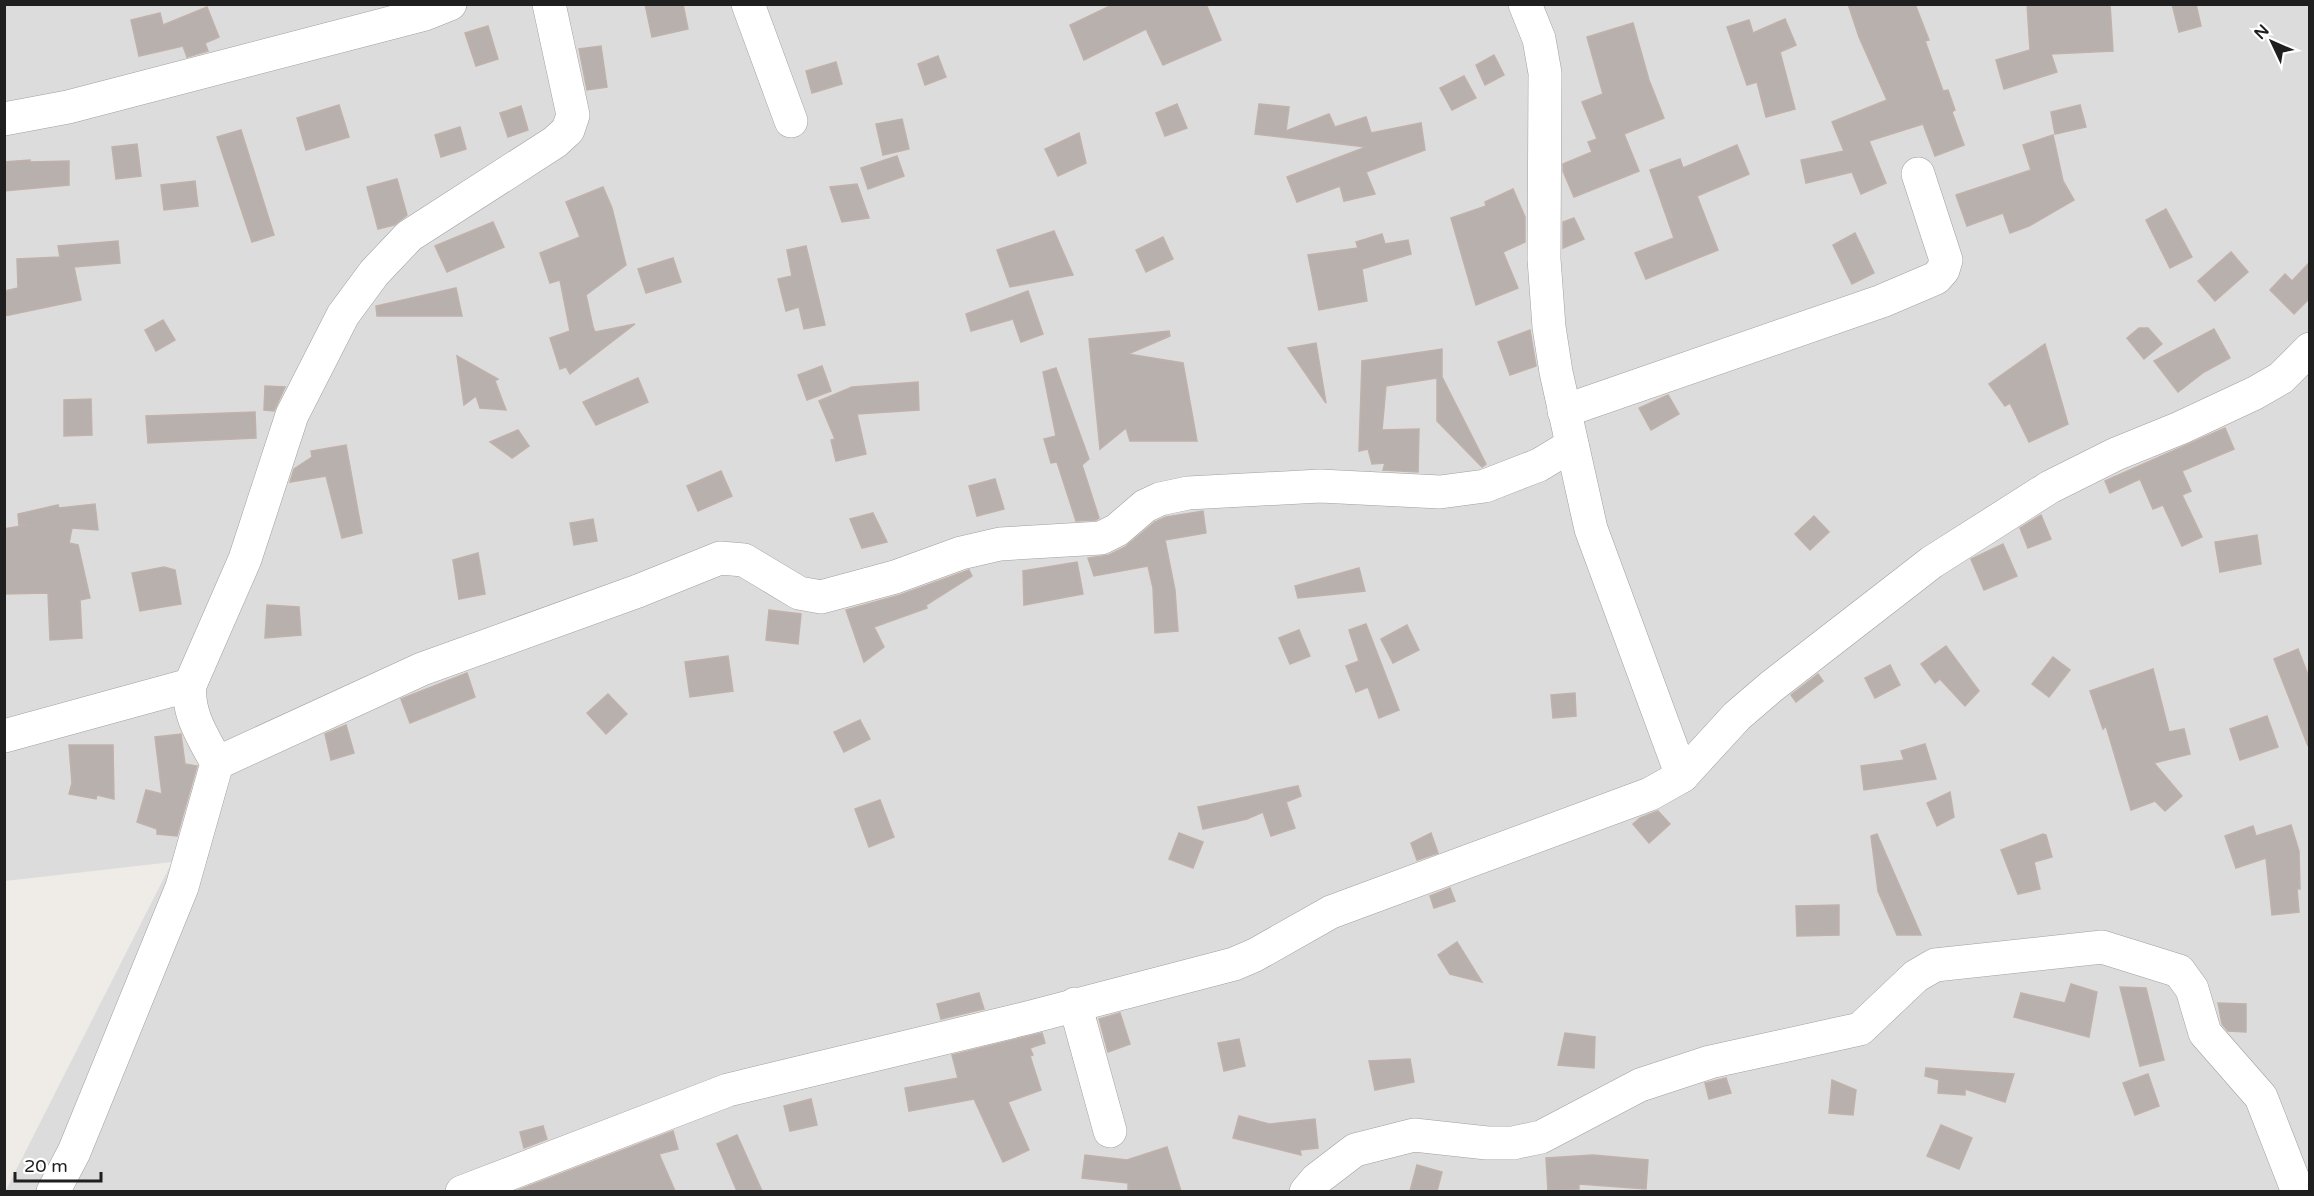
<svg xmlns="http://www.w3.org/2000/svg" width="2314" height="1196" viewBox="0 0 2314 1196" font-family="'Varela Round',sans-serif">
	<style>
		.residential { fill: #dddcdd }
		.building { fill: #b8b0ac; stroke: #c0b1aa; stroke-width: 1.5 }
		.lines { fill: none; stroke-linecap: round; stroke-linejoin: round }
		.minor-casing { stroke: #a0a0a0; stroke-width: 34 }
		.tertiary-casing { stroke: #a0a0a0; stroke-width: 34 }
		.minor { stroke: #fff; stroke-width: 33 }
		.tertiary { stroke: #fff; stroke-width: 33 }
	</style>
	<rect width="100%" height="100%" fill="#efebe7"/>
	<path class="residential" d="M5 5H2309V1191L5 1192 172 862 5 881Z"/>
	<g class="building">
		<path d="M645 4H683L688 29 652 37Z"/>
		<path d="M1114 4H1206L1221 40 1163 65 1146 29 1084 60 1070 25Z"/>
		<path d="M1848 4H1915L1929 40 1925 41 1943 91 1948 90 1955 110 1952 112 1964 145 1935 156 1923 124 1869 141 1886 183 1861 194 1852 172 1806 183 1801 160 1844 151 1832 122 1887 100 1859 37Z"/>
		<path d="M2027 4H2110L2113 51 2051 54 2057 72 2004 89 1996 60 2030 50Z"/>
		<path d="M2172 4H2196L2201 26 2179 32Z"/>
		<path d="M207 7 219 37 205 43 208 51 187 57 183 46 139 56 131 20 160 13 163 25Z"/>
		<path d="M1785 19 1796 45 1780 52 1795 109 1766 117 1757 82 1747 85 1727 27 1749 20 1753 33Z"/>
		<path d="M1633 23 1649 80 1664 118 1624 134 1639 171 1574 197 1563 171V164L1592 152 1588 142 1597 139 1582 102 1603 94 1587 37Z"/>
		<path d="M488 26 498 59 476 66 465 33Z"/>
		<path d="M601 46 607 87 587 90 579 49Z"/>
		<path d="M1494 55 1504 75 1485 85 1476 65Z"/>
		<path d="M938 56 946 77 925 85 918 64Z"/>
		<path d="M836 62 842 84 812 93 806 71Z"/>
		<path d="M1464 76 1476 98 1452 110 1440 88Z"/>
		<path d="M1177 104 1187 128 1165 136 1156 113Z"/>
		<path d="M1259 104 1289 107 1286 131 1329 114 1335 127 1366 117 1371 133 1421 123 1425 150 1366 172 1375 194 1344 201 1340 186 1297 202 1287 177 1366 147 1255 134Z"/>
		<path d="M339 105 349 137 306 150 297 118Z"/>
		<path d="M2080 105 2086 127 2055 134 2051 112Z"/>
		<path d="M521 106 528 130 508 137 500 113Z"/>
		<path d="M902 119 909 149 883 155 876 124Z"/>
		<path d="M460 127 466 149 441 157 435 135Z"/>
		<path d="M241 130 274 235 252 242 217 137Z"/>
		<path d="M1079 133 1086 163 1058 176 1045 149Z"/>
		<path d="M2053 135 2063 181 2074 200 2029 226 2010 233 2003 213 1967 226 1956 195 2031 170 2023 145Z"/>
		<path d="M137 144 141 176 116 179 112 147Z"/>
		<path d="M1737 145 1749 174 1697 196 1718 250 1646 279 1635 253 1674 238 1650 170 1680 159 1683 168Z"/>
		<path d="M897 156 904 176 868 189 861 168Z"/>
		<path d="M30 160V162L69 161V185L4 191V162Z"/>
		<path d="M397 179 407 215 394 225 378 229 367 187Z"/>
		<path d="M195 181 198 206 164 210 161 185Z"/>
		<path d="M857 184 869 218 842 222 830 187Z"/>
		<path d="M603 187 612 208 626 265 586 295 593 327 595 332 635 324 570 374 566 367 560 369 550 338 570 331 560 280 550 283 540 253 580 237 566 202Z"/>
		<path d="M1513 189 1525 217V242L1503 252 1518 288 1476 305 1451 218 1486 206 1485 202Z"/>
		<path d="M2166 209 2192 257 2170 268 2146 220Z"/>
		<path d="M1574 218 1584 239 1563 248V222Z"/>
		<path d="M493 222 504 247 447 272 435 246Z"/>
		<path d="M1054 231 1073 275 1010 287 997 250Z"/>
		<path d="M1855 233 1874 273 1852 284 1833 245Z"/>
		<path d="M1382 234 1385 244 1408 240 1411 254 1362 269 1367 301 1319 310 1308 255 1358 248 1356 242Z"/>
		<path d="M1163 237 1173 259 1146 272 1136 250Z"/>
		<path d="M118 241 120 263 74 267 81 300 4 316V291L18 288 17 259 60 257 58 246Z"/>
		<path d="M806 246 825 325 804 329 799 307 786 311 778 279 792 276 787 250Z"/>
		<path d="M2231 252 2248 272 2215 301 2198 281Z"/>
		<path d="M673 258 681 282 646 293 638 269Z"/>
		<path d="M2310 262V298L2294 314 2270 290 2285 274 2292 281Z"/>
		<path d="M456 288 462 316H377L376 306Z"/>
		<path d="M1028 291 1043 334 1021 342 1013 319 971 331 966 314Z"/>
		<path d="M163 320 175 340 156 351 145 330Z"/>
		<path d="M2139 328H2148L2162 344 2144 359 2127 338Z"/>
		<path d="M2214 329 2230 358 2204 372 2178 392 2154 361Z"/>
		<path d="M1530 330 1536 366 1510 375 1498 342Z"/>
		<path d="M1169 331 1170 336 1128 354 1183 363 1197 441H1130L1126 428 1100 449 1089 339Z"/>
		<path d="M1316 343 1326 403 1288 348Z"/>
		<path d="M2045 344 2068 424 2029 442 2010 403 2005 406 1989 384Z"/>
		<path d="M1442 349V377L1486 464 1482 467 1437 421V378L1386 386 1382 430 1419 429 1418 472 1383 470 1385 463 1372 464 1368 449 1359 451 1362 361Z"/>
		<path d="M457 356 498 379 495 381 506 410 480 408 476 396 464 405Z"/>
		<path d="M822 366 831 391 807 400 798 375Z"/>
		<path d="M1056 368 1089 459 1082 465 1099 518 1096 520 1076 521 1057 462 1051 463 1044 439 1056 436 1043 372Z"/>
		<path d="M638 378 648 402 596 425 583 402Z"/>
		<path d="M918 382 919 410 857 414 866 454 836 461 831 440 835 439 819 401 852 387Z"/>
		<path d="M265 386 285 387 274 411 264 410Z"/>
		<path d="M1668 395 1679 414 1651 430 1639 408Z"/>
		<path d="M91 399 92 435 64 436V400Z"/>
		<path d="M255 412 256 438 148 443 146 416Z"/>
		<path d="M2225 428 2234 449 2182 471 2191 491 2182 495 2202 537 2182 546 2163 505 2153 509 2140 479 2110 493 2105 481Z"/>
		<path d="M518 430 529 446 512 458 490 442Z"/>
		<path d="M346 445 362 533 342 538 326 476 290 482 294 469 312 457 311 451Z"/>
		<path d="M721 471 732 496 698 511 687 486Z"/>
		<path d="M995 479 1004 509 977 516 969 486Z"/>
		<path d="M95 504 98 530 72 528 69 543 78 545 90 598 80 600 82 638 50 640 48 593 5 594 4 529 27 525H19L18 514 58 505 59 508Z"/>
		<path d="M1203 511 1206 533 1165 540 1175 590 1178 631 1155 633 1153 588 1148 566 1094 576 1088 558 1109 555 1125 547 1155 522 1166 517Z"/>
		<path d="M873 513 887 542 862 548 850 519Z"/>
		<path d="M2041 515 2051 539 2028 548 2020 528Z"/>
		<path d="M1814 516 1829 532 1810 550 1795 534Z"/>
		<path d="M593 519 597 541 574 545 570 523Z"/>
		<path d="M2257 535 2261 564 2220 572 2215 542Z"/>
		<path d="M2003 544 2017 576 1984 590 1971 559Z"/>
		<path d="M478 553 485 594 459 599 453 560Z"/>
		<path d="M1077 562 1083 594 1024 605 1023 571Z"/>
		<path d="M164 567 175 570 181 604 140 611 132 573Z"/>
		<path d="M1359 568 1365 591 1298 598 1295 586Z"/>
		<path d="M969 570 972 576 926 605 927 608 874 627 884 647 864 662 846 610 900 595Z"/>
		<path d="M267 605 299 607 301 635 265 638Z"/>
		<path d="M769 610 801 614 798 644 766 640Z"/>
		<path d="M1366 624 1399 710 1379 718 1368 687 1356 692 1346 666 1359 661 1349 630Z"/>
		<path d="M1407 625 1419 650 1393 663 1381 639Z"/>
		<path d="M1299 630 1310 656 1290 664 1279 638Z"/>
		<path d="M1946 646 1979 691 1965 706 1940 679 1935 683 1921 664Z"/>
		<path d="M2298 649 2310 680 2308 746 2274 659Z"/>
		<path d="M728 656 733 691 690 697 685 662Z"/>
		<path d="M2053 657 2070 670 2049 697 2032 684Z"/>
		<path d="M1890 665 1900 685 1875 698 1865 678Z"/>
		<path d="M2153 669 2169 732 2184 729 2190 754 2154 763 2182 796 2165 811 2155 801 2131 810 2106 726 2103 729 2090 691Z"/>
		<path d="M467 673 475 697 410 723 401 699Z"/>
		<path d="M1818 674 1823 681 1796 702 1791 695Z"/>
		<path d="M1575 693 1576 716 1553 718 1551 695Z"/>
		<path d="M608 694 627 714 606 734 587 713Z"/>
		<path d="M2267 716 2278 747 2240 760 2230 729Z"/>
		<path d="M860 720 870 739 844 752 834 732Z"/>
		<path d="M346 725 354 753 331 760 325 734Z"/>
		<path d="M181 734 185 764 197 766 177 836 157 834V829L137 822 146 790 162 794 155 737Z"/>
		<path d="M1925 744 1936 779 1864 790 1861 766 1904 760 1901 751Z"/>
		<path d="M69 745H113L114 799 97 795 96 799 69 794 72 783Z"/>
		<path d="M1298 786 1301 796 1286 802 1295 828 1271 836 1263 812 1247 819 1203 829 1198 807Z"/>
		<path d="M1950 792 1954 817 1937 826 1927 803Z"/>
		<path d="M880 800 894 837 869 847 855 809Z"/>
		<path d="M1658 811 1670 824 1649 843 1633 824 1640 818Z"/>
		<path d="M2291 825 2299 851 2300 889H2297L2299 912 2272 915 2266 858 2236 868 2225 836 2253 826 2256 836Z"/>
		<path d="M1179 833 1203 842 1193 868 1169 859Z"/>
		<path d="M1431 833 1438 853 1417 860 1411 843Z"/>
		<path d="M1877 834 1921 935H1897L1878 891 1871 836Z"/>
		<path d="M2043 834 2046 835 2052 857 2034 862 2040 889 2018 894 2001 850Z"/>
		<path d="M1450 888 1455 901 1434 908 1430 896Z"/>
		<path d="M1839 905V935L1797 936 1796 906Z"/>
		<path d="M1457 942 1482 982 1450 974 1438 955Z"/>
		<path d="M2071 984 2097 992 2089 1037 2014 1017 2021 993 2065 1003Z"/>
		<path d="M2120 987 2146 988 2164 1060 2140 1066Z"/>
		<path d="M979 993 984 1009 941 1019 937 1004Z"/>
		<path d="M2218 1003 2246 1004V1032L2228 1031 2222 1024Z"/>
		<path d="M1120 1013 1130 1044 1108 1052 1099 1019Z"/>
		<path d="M1042 1033 1045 1043 1030 1048 1033 1055 1030 1056 1041 1090 1008 1102 1029 1150 1003 1162 974 1099 909 1111 905 1088 958 1078 952 1055Z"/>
		<path d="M1565 1033 1595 1037 1594 1068 1558 1065Z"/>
		<path d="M1239 1039 1245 1066 1224 1071 1218 1043Z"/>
		<path d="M1410 1059 1414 1082 1375 1090 1369 1061Z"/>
		<path d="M1926 1068 1966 1071 2014 1074 2005 1102 1965 1089V1095L1938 1093 1939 1080 1925 1076Z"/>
		<path d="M2148 1074 2159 1106 2135 1115 2123 1083Z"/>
		<path d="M1726 1078 1731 1093 1709 1099 1705 1083Z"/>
		<path d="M1832 1080 1856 1090 1853 1115 1829 1113Z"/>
		<path d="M811 1099 817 1125 790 1131 784 1106Z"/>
		<path d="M1239 1116 1269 1124 1315 1119 1318 1148 1300 1150 1301 1155 1233 1138Z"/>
		<path d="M1941 1125 1972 1138 1959 1169 1927 1156Z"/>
		<path d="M543 1126 547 1139 524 1148 520 1132Z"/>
		<path d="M673 1131 678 1149 659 1154 675 1191H516Z"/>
		<path d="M737 1135 762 1191H737L717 1144Z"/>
		<path d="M1167 1147 1181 1191H1128V1183L1082 1178 1085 1155 1127 1160Z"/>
		<path d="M1593 1155 1648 1160 1646 1189 1579 1184V1189L1548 1191 1546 1158Z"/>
		<path d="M1417 1165 1442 1172 1437 1191H1410Z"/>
	</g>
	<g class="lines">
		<g class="minor-casing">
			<g id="minor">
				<path d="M748 4 791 121"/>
				<path d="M1525 4 1539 39 1545 73 1544 259 1549 327 1556 372 1591 529 1682 776"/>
				<path d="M1564 411 1882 301 1936 278 1943 270 1946 260 1918 174"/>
				<path d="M4 736 190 685"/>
				<path d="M217 763 422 669 638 591 720 558 744 560 799 593 821 597 895 577 961 553 1000 544 1101 538 1117 530 1145 506 1160 499 1188 493 1320 486 1440 492 1485 486 1539 465 1572 445"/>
				<path d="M1075 1004 1110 1131"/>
				<path d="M53 1192 74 1152 182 887 217 763C203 737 187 714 190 685L245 559 292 415 343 315 374 273 409 236 555 142 568 130 573 115 549 4"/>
				<path d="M462 1192 728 1090 1027 1018 1234 964 1255 955 1331 912 1650 794 1682 776 1737 716 1772 686 1932 562 2050 487 2116 454 2180 428 2255 393 2281 378 2310 349"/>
				<path d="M1306 1192 1317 1179 1355 1150 1414 1135 1487 1143H1513L1541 1137 1640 1085 1710 1062 1860 1029 1916 976 1935 965 2102 947 2179 971 2192 989 2205 1033 2261 1097 2298 1192"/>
			</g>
		</g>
		<g class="tertiary-casing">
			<path id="tertiary" d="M4 119 68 107 425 14 450 4"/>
		</g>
		<use href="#minor" class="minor"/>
		<use href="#tertiary" class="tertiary"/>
	</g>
	<rect width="2314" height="1196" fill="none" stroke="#1f1f1f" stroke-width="12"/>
	<g transform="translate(2272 42) rotate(314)" stroke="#ffffff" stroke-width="4.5" paint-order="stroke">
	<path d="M0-4.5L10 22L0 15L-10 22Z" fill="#1f1f1f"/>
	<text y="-9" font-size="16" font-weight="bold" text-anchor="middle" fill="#1f1f1f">N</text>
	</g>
	<path d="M15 1172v9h86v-9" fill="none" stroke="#1f1f1f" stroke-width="3"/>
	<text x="24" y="1172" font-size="18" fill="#1f1f1f" stroke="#ffffff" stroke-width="4.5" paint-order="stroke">20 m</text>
</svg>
